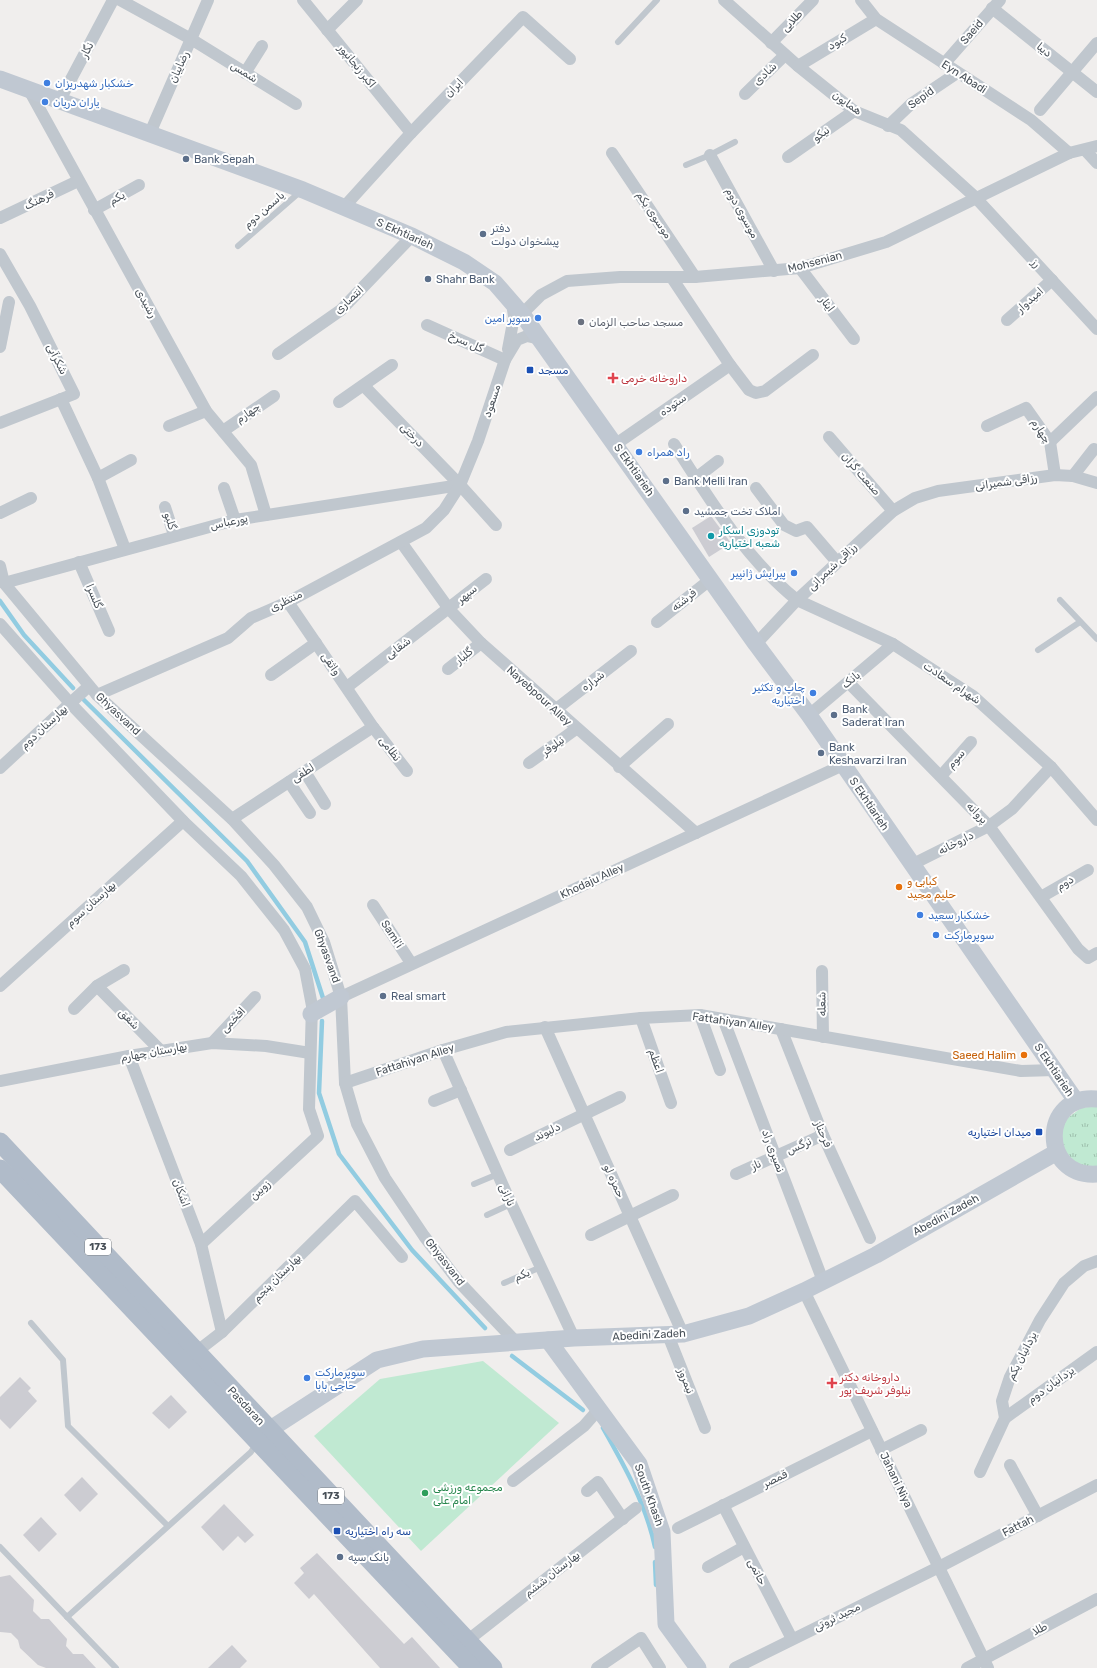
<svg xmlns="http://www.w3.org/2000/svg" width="1097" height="1668" viewBox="0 0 1097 1668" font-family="Rubik,Vazirmatn,sans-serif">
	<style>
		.grass { fill: url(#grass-tufts) }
		.garden { fill: #c0e9d2 }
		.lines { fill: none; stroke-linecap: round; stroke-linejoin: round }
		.stream { stroke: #92cce1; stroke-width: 4.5 }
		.building { fill: #ccccd2 }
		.lane { stroke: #c0c7ce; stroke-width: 6 }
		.street { stroke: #c0c7ce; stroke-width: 12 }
		.secondary { stroke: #c0c8d2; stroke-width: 17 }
		.primary { stroke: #b0bbc9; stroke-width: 19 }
		.shop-dot { fill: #3f7fe0; stroke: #fff; stroke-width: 1.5 }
		.service-dot { fill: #5c6f8a; stroke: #fff; stroke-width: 1.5 }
		.worship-dot { fill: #6b7280; stroke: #fff; stroke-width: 1.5 }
		.transit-dot { fill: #1a4fb4; stroke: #fff; stroke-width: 1.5 }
		.health-dot { fill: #e0444e; stroke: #fff; stroke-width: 1.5 }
		.culture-dot { fill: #0f9aa8; stroke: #fff; stroke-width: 1.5 }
		.food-dot { fill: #e8710a; stroke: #fff; stroke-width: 1.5 }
		.leisure-dot { fill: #2e9e5b; stroke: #fff; stroke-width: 1.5 }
		.labels { text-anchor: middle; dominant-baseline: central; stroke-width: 4; stroke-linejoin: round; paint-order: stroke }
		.shield { fill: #fff; stroke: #7f848a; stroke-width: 1 }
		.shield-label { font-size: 10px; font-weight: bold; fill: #485058 }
		.street-label { font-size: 11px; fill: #485058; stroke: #fff }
		.shop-label { font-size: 11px; fill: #366cbe; stroke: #fff; text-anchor: start }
		.service-label { font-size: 11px; fill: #4e5e75; stroke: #fff; text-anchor: start }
		.worship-label { font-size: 11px; fill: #5b616d; stroke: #fff; text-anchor: start }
		.transit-label { font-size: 11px; fill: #164399; stroke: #fff; text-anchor: start }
		.health-label { font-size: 11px; fill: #be3a42; stroke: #fff; text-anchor: start }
		.culture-label { font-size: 11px; fill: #0d838f; stroke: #fff; text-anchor: start }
		.food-label { font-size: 11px; fill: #c56008; stroke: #fff; text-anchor: start }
		.leisure-label { font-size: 11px; fill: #27864d; stroke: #fff; text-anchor: start }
	</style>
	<defs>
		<pattern id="grass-tufts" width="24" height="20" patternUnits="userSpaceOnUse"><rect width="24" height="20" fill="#c0e9d2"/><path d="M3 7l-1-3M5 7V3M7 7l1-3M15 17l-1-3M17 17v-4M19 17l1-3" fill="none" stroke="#9ebfad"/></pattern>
	</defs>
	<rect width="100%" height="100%" fill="#f0eeed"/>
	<path class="grass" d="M1097 1106V1168L1077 1166 1063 1150 1061 1129 1065 1120 1081 1108Z"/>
	<path class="garden" d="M483 1361 559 1423 421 1551 314 1436 380 1379Z"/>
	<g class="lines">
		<g class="stream">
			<path d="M0 601 24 635 73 688"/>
			<path d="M84 700 247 861 305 942 323 998"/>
			<path d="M322 1021 319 1093 339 1154 412 1250 485 1328"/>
			<path d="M512 1356 583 1410"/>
			<path d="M603 1428C624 1465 646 1504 655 1547"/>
			<path d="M655 1562 656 1585"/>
		</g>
	</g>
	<g class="building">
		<path d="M711 516 731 543 709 557 692 528Z"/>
		<path d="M20 1377 31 1388 28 1391 37 1401 10 1429 0 1419V1397Z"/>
		<path d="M171 1395 187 1412 169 1429 152 1413Z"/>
		<path d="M82 1477 98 1494 80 1512 64 1495Z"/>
		<path d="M224 1504 254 1535 245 1543 238 1536 223 1551 201 1527Z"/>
		<path d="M41 1517 57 1534 39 1552 23 1535Z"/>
		<path d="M317 1553 404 1644 412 1637 440 1668H380L314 1594 309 1599 294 1583 304 1573 300 1568Z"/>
		<path d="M10 1575 34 1600 33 1611 41 1619H49L67 1639 66 1646 73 1654H83L96 1668H46L38 1665 20 1648 18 1640 11 1633 0 1632V1577Z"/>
		<path d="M232 1645 247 1661 240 1668H208Z"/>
	</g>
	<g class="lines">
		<g class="lane">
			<path d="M618 42 657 0"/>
			<path d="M686 165 710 155 735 142"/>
			<path d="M238 246 301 191"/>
			<path d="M1060 600 1097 639"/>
			<path d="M1038 650 1080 622"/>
			<path d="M474 1184 498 1174"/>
			<path d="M487 1215 511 1204"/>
			<path d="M504 1283 541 1267"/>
			<path d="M31 1323 63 1360 68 1426 168 1526"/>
			<path d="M0 1547 116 1668"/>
			<path d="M67 1617 251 1452 256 1444"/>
		</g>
		<g class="street">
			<path d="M120 0 191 39 296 104"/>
			<path d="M303 0 411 133"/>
			<path d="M724 0 798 66 854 111 901 130 975 197 1097 329"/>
			<path d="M861 0 876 19 1031 120 1069 153"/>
			<path d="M992 8 1097 92"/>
			<path d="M327 30 357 0"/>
			<path d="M771 43 813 0"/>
			<path d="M944 64 1000 0"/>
			<path d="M798 66 876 19"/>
			<path d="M245 73 262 46"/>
			<path d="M28 88 206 411 251 465 266 515"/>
			<path d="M745 94 785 55"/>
			<path d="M60 100 113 0"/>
			<path d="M1040 110 1097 43"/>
			<path d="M888 126 911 104 957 73"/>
			<path d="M150 133 208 0"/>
			<path d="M1085 150 1097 163"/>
			<path d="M612 153 695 277"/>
			<path d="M710 155 774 271"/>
			<path d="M788 157 854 111"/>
			<path d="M344 207 411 133 523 17 570 59"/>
			<path d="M94 210 139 185"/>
			<path d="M0 218 78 181"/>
			<path d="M0 254 30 306 74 394 0 423"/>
			<path d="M800 268 854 339"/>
			<path d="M672 278 730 365 749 390 756 393 765 391 813 355"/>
			<path d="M522 314 541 295 567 281 620 277H695L800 268 886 242 1069 153 1097 146"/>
			<path d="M1007 320 1052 280"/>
			<path d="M427 325 505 360"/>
			<path d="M0 347 9 302"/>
			<path d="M508 349 514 317 512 302"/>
			<path d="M278 354 341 310 412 236"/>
			<path d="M364 386 460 485 496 525"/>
			<path d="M61 399 98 478 125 549"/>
			<path d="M339 402 392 365"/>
			<path d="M169 426 206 411"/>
			<path d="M987 426 1026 408 1050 442 1055 475"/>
			<path d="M223 431 274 396"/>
			<path d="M829 437 893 511"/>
			<path d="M1050 442 1097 397"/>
			<path d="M616 444 730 365"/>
			<path d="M674 444C709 499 746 559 797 600L893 644 973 696 1051 767 1097 820"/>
			<path d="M1073 476 1094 449"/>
			<path d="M98 478 131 460"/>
			<path d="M696 478 718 461"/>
			<path d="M224 488 235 520"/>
			<path d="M756 488 784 525 796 531 807 527 837 562"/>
			<path d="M165 507 174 535"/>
			<path d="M0 513 31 498"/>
			<path d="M401 542 449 609 481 643 696 833"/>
			<path d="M79 562 109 631"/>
			<path d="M0 566 4 583 97 695 232 819 274 865 307 907 324 942 341 997 345 1083 357 1124 385 1178 424 1236 459 1282 516 1342"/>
			<path d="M4 583 235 520 460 485"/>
			<path d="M288 602 373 727 407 771"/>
			<path d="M657 622 711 579"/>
			<path d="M0 624 70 703 183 821 241 876 284 930 305 969 312 1006 309 1109 318 1136 201 1244"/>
			<path d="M756 644 797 600 869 533 893 511 915 498 938 491 1055 475 1073 476 1097 483"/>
			<path d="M448 669 481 643"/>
			<path d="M271 675 316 643"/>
			<path d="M849 683 989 826 1078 949 1088 958 1097 953"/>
			<path d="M347 687 486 579"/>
			<path d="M97 695 228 638 251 618 288 602 426 528 444 510 460 485 478 441 505 360 517 340 527 336 540 339"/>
			<path d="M555 710 631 651"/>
			<path d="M809 715 893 644"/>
			<path d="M529 763 576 729"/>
			<path d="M619 767 668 724"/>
			<path d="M0 768 89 686"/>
			<path d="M305 772 325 804"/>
			<path d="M941 776 971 742"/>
			<path d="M289 782 310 813"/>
			<path d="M232 819 373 727"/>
			<path d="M911 865 989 826 1012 809 1051 767"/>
			<path d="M1041 897 1088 870"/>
			<path d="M373 905 411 963"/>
			<path d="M822 971 823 1037"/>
			<path d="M0 986 183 821"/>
			<path d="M97 986 161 1051"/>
			<path d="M341 997 843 765"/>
			<path d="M74 1009 97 986 124 970"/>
			<path d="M700 1015 720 1070"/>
			<path d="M641 1018 671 1103"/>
			<path d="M724 1021 823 1281"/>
			<path d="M545 1027 683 1334"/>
			<path d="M781 1029 823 1135 870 1238"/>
			<path d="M212 1043 255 997"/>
			<path d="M443 1050 508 1197 574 1338"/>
			<path d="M129 1056 201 1244 222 1332"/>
			<path d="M0 1081 129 1056 212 1043 266 1046 310 1053"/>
			<path d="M345 1083 443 1050 506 1032 641 1018 700 1015 1021 1071 1055 1070"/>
			<path d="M434 1101 461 1090"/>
			<path d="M510 1150 620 1097"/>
			<path d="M736 1174 823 1135"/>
			<path d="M591 1235 673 1195"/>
			<path d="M804 1291 988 1668"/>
			<path d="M668 1335 705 1428"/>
			<path d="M191 1356 222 1332 355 1201 402 1257"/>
			<path d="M1005 1418 1097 1352"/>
			<path d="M881 1450 921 1430"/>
			<path d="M1010 1465 1038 1516"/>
			<path d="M980 1472 1005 1418 1002 1401 1010 1377 1040 1320 1064 1283 1084 1266 1097 1261"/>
			<path d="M513 1481 584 1426 599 1409"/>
			<path d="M587 1491 598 1482 623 1519"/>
			<path d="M723 1505 792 1639"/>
			<path d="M678 1528 872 1431"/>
			<path d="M708 1567 744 1547"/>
			<path d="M463 1644 636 1508"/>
			<path d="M597 1668 641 1638 660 1668"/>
			<path d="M735 1668 939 1567 1097 1485"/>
			<path d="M967 1668 1097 1599"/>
		</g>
		<g class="secondary">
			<path d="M0 79 303 190 412 236 464 262 495 283 522 314 756 644 809 715 1076 1101"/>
			<path d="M311 1014 341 997"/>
			<path d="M1097 1099C1041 1093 1039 1178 1097 1174"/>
			<path d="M548 1340 639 1464 662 1532 666 1624 698 1668"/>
			<path d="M269 1430 377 1360 423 1349 574 1338 683 1334 749 1316 804 1291 876 1255 1057 1152"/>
		</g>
		<g class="primary">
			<path d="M0 1142 493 1668"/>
			<path d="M0 1169 472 1668"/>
		</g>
	</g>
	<g class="shop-dot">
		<circle cx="47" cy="83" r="4"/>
		<circle cx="45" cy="102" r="4"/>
		<circle cx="538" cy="318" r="4"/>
		<circle cx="639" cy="452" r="4"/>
		<circle cx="794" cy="573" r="4"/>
		<circle cx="813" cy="693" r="4"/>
		<circle cx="920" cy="915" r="4"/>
		<circle cx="936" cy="935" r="4"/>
		<circle cx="307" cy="1378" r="4"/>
	</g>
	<g class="service-dot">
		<circle cx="186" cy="159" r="4"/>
		<circle cx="483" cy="234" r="4"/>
		<circle cx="428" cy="279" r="4"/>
		<circle cx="666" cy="481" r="4"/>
		<circle cx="686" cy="511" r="4"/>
		<circle cx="834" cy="715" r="4"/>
		<circle cx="821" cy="753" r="4"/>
		<circle cx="383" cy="996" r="4"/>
		<circle cx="340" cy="1557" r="4"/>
	</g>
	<circle class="worship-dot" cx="581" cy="322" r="4"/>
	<g class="transit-dot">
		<rect x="526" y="366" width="8" height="8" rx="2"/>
		<rect x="1035" y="1128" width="8" height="8" rx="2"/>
		<rect x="333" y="1527" width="8" height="8" rx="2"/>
	</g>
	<g class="health-dot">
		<path d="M611 372h4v4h4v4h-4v4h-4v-4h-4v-4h4z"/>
		<path d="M830 1377h4v4h4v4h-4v4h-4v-4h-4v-4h4z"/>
	</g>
	<circle class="culture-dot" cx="711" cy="536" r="4"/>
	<g class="food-dot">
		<circle cx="899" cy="887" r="4"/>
		<circle cx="1024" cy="1055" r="4"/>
	</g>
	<circle class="leisure-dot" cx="425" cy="1493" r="4"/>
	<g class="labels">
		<g class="shield">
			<rect x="85" y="1239" width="26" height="16" rx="3"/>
			<rect x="318" y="1488" width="26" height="16" rx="3"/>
		</g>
		<g class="shield-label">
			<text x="98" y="1247">173</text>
			<text x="331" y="1496">173</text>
		</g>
		<g class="street-label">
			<text transform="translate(792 21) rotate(-46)">طلایی</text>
			<text transform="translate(972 32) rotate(-49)">Saeid</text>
			<text transform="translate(837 42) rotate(-31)">کبود</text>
			<text transform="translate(87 50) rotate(-62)">نگار</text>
			<text transform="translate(1044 50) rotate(39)">دیبا</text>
			<text transform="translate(357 66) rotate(51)">اکبر زنجانپور</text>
			<text transform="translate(179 67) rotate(-66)">رضاییان</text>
			<text transform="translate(244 72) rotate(32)">شمس</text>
			<text transform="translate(765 74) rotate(-44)">شادی</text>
			<text transform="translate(964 77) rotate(33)">Eyn Abadi</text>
			<text transform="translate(454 88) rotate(-46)">ایران</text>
			<text transform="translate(921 98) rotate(-36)">Sepid</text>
			<text transform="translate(847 103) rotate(35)">همایون</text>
			<text transform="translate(821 134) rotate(-35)">نیکو</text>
			<text transform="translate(117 198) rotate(-29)">یکم</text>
			<text transform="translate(39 200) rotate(-26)">فرهنگ</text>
			<text transform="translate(264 210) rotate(-41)">یاسمن دوم</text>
			<text transform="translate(742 213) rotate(61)">موسوی دوم</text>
			<text transform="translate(654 215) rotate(56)">موسوی یکم</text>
			<text transform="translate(405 234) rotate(24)">S Ekhtiarieh</text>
			<text transform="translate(815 262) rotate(-15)">Mohsenian</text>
			<text transform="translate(1036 263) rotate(47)">رز</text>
			<text transform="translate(349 300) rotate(-43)">انتصاری</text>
			<text transform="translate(1030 300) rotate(-42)">امیدوار</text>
			<text transform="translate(146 303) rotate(61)">رشیدی</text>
			<text transform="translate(827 304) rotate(53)">ایثار</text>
			<text transform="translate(466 342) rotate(24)">گل سرخ</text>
			<text transform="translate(57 359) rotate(63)">شکرآبی</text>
			<text transform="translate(492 401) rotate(-72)">مسعود</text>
			<text transform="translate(673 405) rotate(-35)">ستوده</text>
			<text transform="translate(248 413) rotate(-34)">چهارم</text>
			<text transform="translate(1041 431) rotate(58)">چهارم</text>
			<text transform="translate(412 435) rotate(46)">درختی</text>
			<text transform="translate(634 470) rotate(55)">S Ekhtiarieh</text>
			<text transform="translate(861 474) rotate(49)">صنعت گران</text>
			<text transform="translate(1006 482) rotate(-8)">رزاقی شمیرانی</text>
			<text transform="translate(170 521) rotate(72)">گلبو</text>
			<text transform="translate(229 522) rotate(-12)">پورعباس</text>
			<text transform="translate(832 567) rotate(-44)">رزاقی شیمرانی</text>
			<text transform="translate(467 594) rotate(-39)">سپهر</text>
			<text transform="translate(94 596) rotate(67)">گلسرا</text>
			<text transform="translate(684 600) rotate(-39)">فرشته</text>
			<text transform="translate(286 601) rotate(-26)">منتظری</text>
			<text transform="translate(398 648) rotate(-37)">شقایی</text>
			<text transform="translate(464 656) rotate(-38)">گلبار</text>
			<text transform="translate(331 664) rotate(55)">واثقی</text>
			<text transform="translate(851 680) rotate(-40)">بانک</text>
			<text transform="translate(593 681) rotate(-37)">شراره</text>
			<text transform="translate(952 683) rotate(34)">شهرام سعادت</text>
			<text transform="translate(539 696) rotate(42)">Nayebpour Alley</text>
			<text transform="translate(118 714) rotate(43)">Ghyasvand</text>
			<text transform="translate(44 727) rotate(-43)">بهارستان دوم</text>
			<text transform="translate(553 746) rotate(-36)">نیلوفر</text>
			<text transform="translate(390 749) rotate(53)">نظامی</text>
			<text transform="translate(956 759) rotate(-49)">سوم</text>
			<text transform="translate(303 773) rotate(-33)">لطفی</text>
			<text transform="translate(869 804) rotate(56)">S Ekhtiarieh</text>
			<text transform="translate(977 813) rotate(46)">پروانه</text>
			<text transform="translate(956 843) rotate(-27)">داروخانه</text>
			<text transform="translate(592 881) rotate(-25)">Khodaju Alley</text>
			<text transform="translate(1065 883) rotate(-31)">دوم</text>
			<text transform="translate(91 904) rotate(-42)">بهارستان سوم</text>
			<text transform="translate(392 934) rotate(57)">Sami'i</text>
			<text transform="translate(327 956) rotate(70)">Ghyasvand</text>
			<text transform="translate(822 1004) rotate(-91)">شعله</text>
			<text transform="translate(129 1019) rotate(46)">شفق</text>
			<text transform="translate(233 1020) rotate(-47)">افخمی</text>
			<text transform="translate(733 1022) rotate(8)">Fattahiyan Alley</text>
			<text transform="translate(154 1052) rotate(-10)">بهارستان چهارم</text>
			<text transform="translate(415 1060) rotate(-18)">Fattahiyan Alley</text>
			<text transform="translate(656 1061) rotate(71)">اعظم</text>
			<text transform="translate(1054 1070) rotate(56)">S Ekhtiarieh</text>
			<text transform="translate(547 1132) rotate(-26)">دلیوند</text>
			<text transform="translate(823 1134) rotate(67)">فرحناز</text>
			<text transform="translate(799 1146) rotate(-24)">نرگس</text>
			<text transform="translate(773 1151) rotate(69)">نصیری راد</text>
			<text transform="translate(756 1165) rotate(-23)">ناز</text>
			<text transform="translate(614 1181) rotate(66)">حمزه لو</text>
			<text transform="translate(260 1190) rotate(-43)">زوبین</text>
			<text transform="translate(181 1193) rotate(69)">اشکان</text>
			<text transform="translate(507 1195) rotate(66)">نارانی</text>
			<text transform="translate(946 1215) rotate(-29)">Abedini Zadeh</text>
			<text transform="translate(445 1262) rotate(52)">Ghyasvand</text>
			<text transform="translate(522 1275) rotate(-24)">یکم</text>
			<text transform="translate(277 1278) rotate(-45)">بهارستان پنجم</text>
			<text transform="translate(649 1335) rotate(-3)">Abedini Zadeh</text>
			<text transform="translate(1022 1356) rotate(-63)">یزدانیان یکم</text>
			<text transform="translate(686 1381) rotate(68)">نیمروز</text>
			<text transform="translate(1051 1385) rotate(-36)">یزدانیان دوم</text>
			<text transform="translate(246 1406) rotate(47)">Pasdaran</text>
			<text transform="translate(775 1479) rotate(-26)">قمصر</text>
			<text transform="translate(896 1480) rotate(64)">Jahani Niya</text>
			<text transform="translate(649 1495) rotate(70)">South Khash</text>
			<text transform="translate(1018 1526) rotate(-27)">Fattah</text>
			<text transform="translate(757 1572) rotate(63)">حاتمی</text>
			<text transform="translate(552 1574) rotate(-38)">بهارستان ششم</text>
			<text transform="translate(837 1617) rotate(-26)">مجید ثروتی</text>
			<text transform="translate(1040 1629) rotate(-28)">طلا</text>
		</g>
		<g class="shop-label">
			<text x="55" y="83">خشکبار شهدریزان</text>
			<text x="53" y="102">یاران دریان</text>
			<text x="530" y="318" text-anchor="end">سوپر امین</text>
			<text x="647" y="452">راد همراه</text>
			<text x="786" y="573" text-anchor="end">پیرایش ژانپیر</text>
			<text x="805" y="687" text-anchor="end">چاپ و تکثیر<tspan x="805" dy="13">اختیاریه</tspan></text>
			<text x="928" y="915">خشکبار سعید</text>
			<text x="944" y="935">سوپرمارکت</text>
			<text x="315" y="1372">سوپرمارکت<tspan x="315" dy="13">حاجی بابا</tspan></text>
		</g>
		<g class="service-label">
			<text x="194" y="159">Bank Sepah</text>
			<text x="491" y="228">دفتر<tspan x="491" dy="13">پیشخوان دولت</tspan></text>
			<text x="436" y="279">Shahr Bank</text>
			<text x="674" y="481">Bank Melli Iran</text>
			<text x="694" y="511">املاک تخت جمشید</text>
			<text x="842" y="709">Bank<tspan x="842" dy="13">Saderat Iran</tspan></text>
			<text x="829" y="747">Bank<tspan x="829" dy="13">Keshavarzi Iran</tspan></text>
			<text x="391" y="996">Real smart</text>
			<text x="348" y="1557">بانک سپه</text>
		</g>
		<g class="worship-label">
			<text x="589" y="322">مسجد صاحب الزمان</text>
		</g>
		<g class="transit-label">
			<text x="538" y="370">مسجد</text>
			<text x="1031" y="1132" text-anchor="end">میدان اختیاریه</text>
			<text x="345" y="1531">سه راه اختیاریه</text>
		</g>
		<g class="health-label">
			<text x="621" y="378">داروخانه خرمی</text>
			<text x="840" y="1377">داروخانه دکتر<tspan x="840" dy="13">نیلوفر شریف پور</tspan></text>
		</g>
		<g class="culture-label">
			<text x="719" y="530">تودوزی اسکار<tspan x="719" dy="13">شعبه اختیاریه</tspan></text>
		</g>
		<g class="food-label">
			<text x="907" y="881">کبابی و<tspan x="907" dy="13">حلیم مجید</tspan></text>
			<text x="1016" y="1055" text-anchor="end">Saeed Halim</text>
		</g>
		<g class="leisure-label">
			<text x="433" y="1487">مجموعه ورزشی<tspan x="433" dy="13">امام علی</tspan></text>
		</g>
	</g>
</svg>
